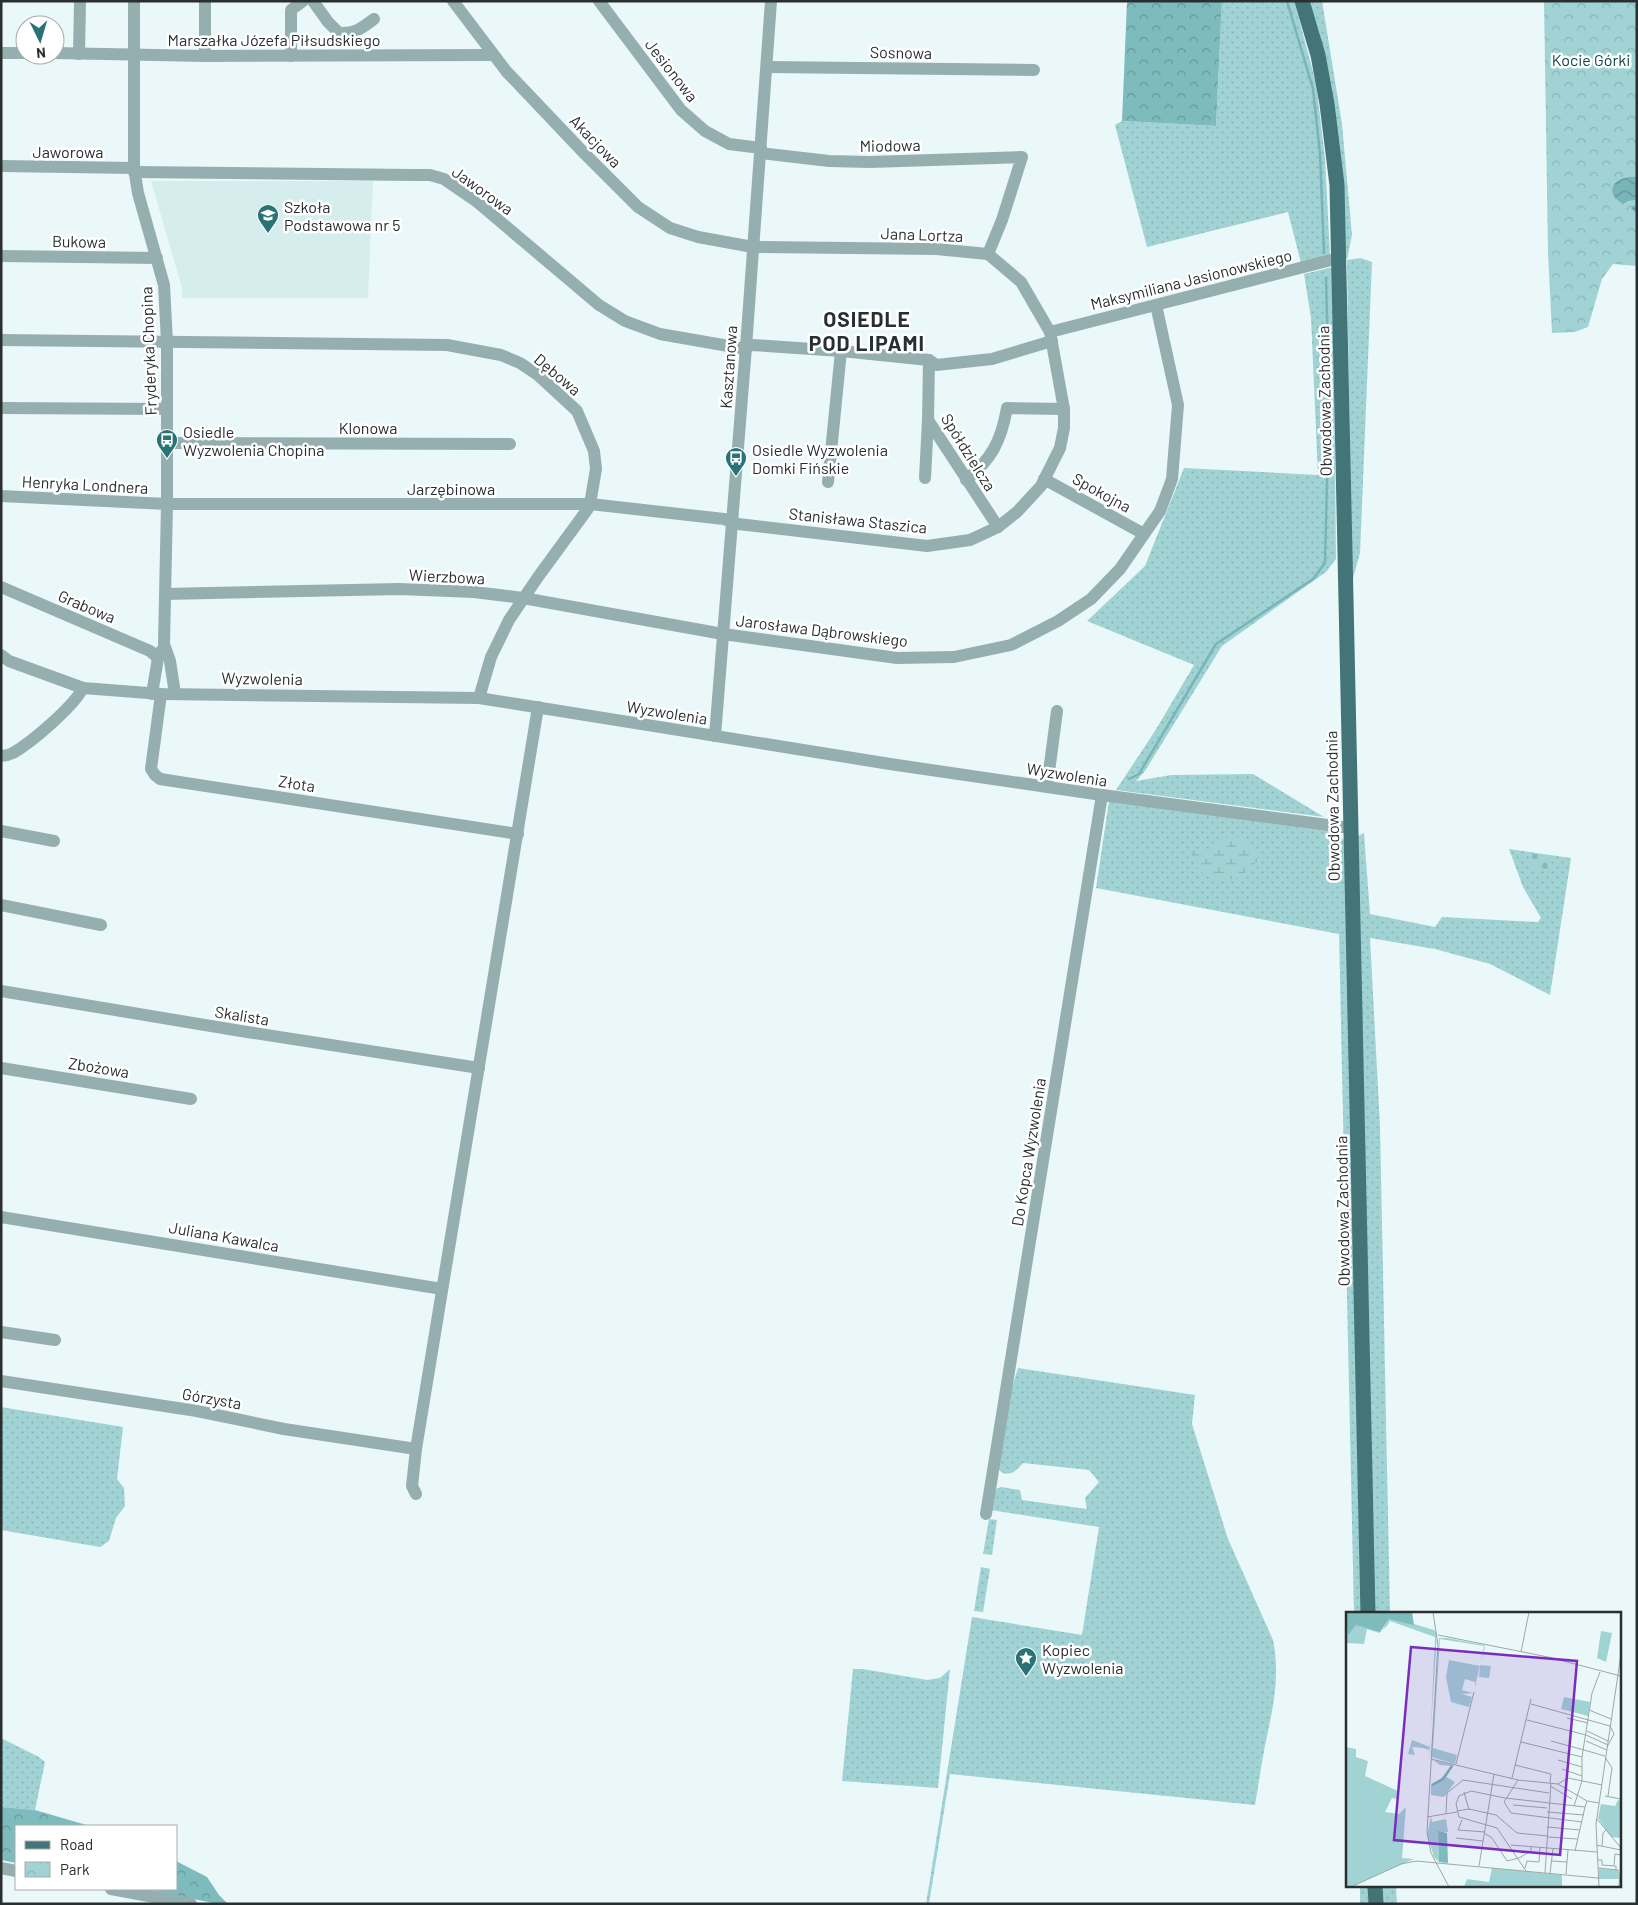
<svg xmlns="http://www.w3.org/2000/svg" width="1638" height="1905" viewBox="0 0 1638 1905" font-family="Barlow,sans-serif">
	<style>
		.built { fill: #d6edee }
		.grass { fill: url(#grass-dots) }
		.forest { fill: url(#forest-crowns) }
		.wetland { fill: url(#wetland-marsh) }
		.cemetery { fill: url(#cemetery-stones) }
		.park { fill: url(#park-crowns) }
		.water { fill: url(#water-waves) }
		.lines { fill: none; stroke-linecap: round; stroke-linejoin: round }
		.stream { stroke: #78b5b8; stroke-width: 2.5 }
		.minor { stroke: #95afb0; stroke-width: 12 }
		.major { stroke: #437477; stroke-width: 15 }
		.labels { text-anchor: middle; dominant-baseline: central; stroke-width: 5; stroke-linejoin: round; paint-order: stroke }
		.street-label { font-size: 16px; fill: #292e2e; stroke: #fff }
		.park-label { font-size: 16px; fill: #0d4649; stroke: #fff }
		.poi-label { font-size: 16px; fill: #292e2e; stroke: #fff; text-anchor: start }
		.district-label { font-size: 21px; font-weight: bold; letter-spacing: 1px; fill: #253030; stroke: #fff }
		.inset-river { fill: none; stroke: #78b5b8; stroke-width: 2.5 }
		.inset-road { fill: none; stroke: #9da7a8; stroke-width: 1 }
		.view { fill: #7b2cbf; fill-opacity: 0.15; stroke: #7b2cbf; stroke-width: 2.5 }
		.inset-edge { fill: none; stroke: #292e2e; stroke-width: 2.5 }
	</style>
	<defs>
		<pattern id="grass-dots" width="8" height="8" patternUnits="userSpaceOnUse" patternTransform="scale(1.25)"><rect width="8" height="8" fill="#a1d3d5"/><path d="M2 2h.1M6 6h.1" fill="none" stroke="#8bb5b7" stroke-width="1.8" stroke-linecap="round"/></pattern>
		<pattern id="forest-crowns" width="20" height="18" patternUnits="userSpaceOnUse" patternTransform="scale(1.25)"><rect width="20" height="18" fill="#7ebbbd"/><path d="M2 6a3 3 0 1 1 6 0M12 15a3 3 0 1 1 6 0" fill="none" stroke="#67989a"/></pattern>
		<pattern id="wetland-marsh" width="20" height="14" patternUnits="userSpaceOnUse" patternTransform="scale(1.25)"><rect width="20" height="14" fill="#a1d3d5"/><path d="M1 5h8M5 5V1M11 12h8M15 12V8" fill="none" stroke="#8bb5b7"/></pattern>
		<pattern id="cemetery-stones" width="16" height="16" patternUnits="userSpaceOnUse" patternTransform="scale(1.25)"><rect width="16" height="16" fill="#a1d3d5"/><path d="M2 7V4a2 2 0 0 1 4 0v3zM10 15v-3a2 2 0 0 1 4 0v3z" fill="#8bb5b7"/></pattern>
		<pattern id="park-crowns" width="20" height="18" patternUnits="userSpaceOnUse" patternTransform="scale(1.25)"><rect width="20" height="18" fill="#a1d3d5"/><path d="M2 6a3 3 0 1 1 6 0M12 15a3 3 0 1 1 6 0" fill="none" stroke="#8bb5b7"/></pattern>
		<pattern id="water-waves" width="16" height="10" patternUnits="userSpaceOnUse" patternTransform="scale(1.25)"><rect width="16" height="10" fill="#78b5b8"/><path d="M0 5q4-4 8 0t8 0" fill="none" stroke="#629496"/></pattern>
	</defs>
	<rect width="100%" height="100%" fill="#eaf8f9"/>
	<path class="built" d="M151 181H373L368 298H182V288Z"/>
	<g class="grass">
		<path d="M1222 1H1294L1295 4 1316 83 1325 158 1330 255 1301 263 1288 212 1147 247 1115 125 1122 121 1216 126Z"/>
		<path d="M1308 1H1322L1342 124 1352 235 1347 260 1361 258 1372 262 1360 553 1352 582 1347 261 1343 239 1340 152 1319 31Z"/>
		<path d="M1333 267 1336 559 1326 572 1222 646 1145 771 1136 781 1171 775 1253 774 1324 817 1116 790 1155 731 1194 665 1087 621 1145 566 1184 468 1318 475 1311 318 1304 274Z"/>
		<path d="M1109 801 1334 832 1341 836 1345 842 1362 1614H1354L1339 934 1096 888Z"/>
		<path d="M1364 833 1370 914 1435 927 1442 917 1538 922 1541 918 1523 887 1509 849 1571 858 1550 995 1490 964 1435 949 1370 938 1380 1126 1390 1614H1373L1358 836Z"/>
		<path d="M1018 1368 1195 1395 1192 1424 1228 1539 1273 1640C1280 1674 1274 1703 1267 1736 1262 1759 1259 1782 1255 1805L950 1774 929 1904H926L972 1617 1082 1635 1099 1527 990 1510 996 1489 1001 1487 1020 1490 1022 1500 1087 1509 1085 1498 1099 1482 1089 1470 1023 1463C1016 1472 1005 1480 997 1467L1010 1393Z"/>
		<path d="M1 1407 123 1427 117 1479 124 1488 125 1506 116 1518 109 1541 100 1547 1 1530Z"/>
		<path d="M989 1519 997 1520 992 1555 983 1554Z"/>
		<path d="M981 1567 990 1569 983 1612 974 1611Z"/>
		<path d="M853 1669H863L927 1680 940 1678 950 1669 938 1788 842 1781Z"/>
		<path d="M1 1738 39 1757 45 1762 35 1810 1 1807Z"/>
		<path d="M1360 1886H1368L1369 1904H1360Z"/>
		<path d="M1381 1886H1396L1397 1904H1381Z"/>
	</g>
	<g class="forest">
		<path d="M1127 1H1222L1216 126 1122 121Z"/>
		<path d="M1 1807 35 1810 90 1826H16V1863L1 1860Z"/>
		<path d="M176 1861 207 1877 219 1895 228 1904H218L144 1889H176Z"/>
	</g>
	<path class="wetland" d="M1231 834C1245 840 1253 846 1259 860L1239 878 1217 881 1200 871 1191 858 1193 851H1212Z"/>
	<path class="cemetery" d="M1531 854 1552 856 1550 871 1529 869Z"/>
	<path class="park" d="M1544 1H1637V266L1613 264 1602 279 1588 327 1575 332 1552 333 1548 253Z"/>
	<path class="water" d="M1629 177H1637V214L1631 208 1635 205V200L1628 201 1623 204C1606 194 1610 180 1629 177Z"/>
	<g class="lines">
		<g class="stream">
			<path d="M1287 1 1313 89 1320 154 1324 253"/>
			<path d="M1129 779 1139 774 1216 644 1313 579 1325 563 1329 398 1326 278"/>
		</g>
		<g class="minor">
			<path d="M134 1V168L138 193 164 285 167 342V504L164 644 170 661 175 694"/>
			<path d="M313 1 328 22 339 33C355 34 362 28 374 19"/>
			<path d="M599 1 681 110 705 131 729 144 761 148"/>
			<path d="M1 53H25"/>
			<path d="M55 53 205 56 493 55"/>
			<path d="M79 54 80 1"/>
			<path d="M205 56V1"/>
			<path d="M291 56V10L303 1"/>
			<path d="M767 67 1034 70"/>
			<path d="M760 153 829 161 870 162 1022 157 1002 220 988 254"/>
			<path d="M1 166 134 168"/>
			<path d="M134 172 414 175H430L444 179 476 201 599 305 625 321 660 334 740 348 753 345 841 351 929 360 936 365 992 359 1052 341"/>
			<path d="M1 256 157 258"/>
			<path d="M1050 332 1339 258"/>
			<path d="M1 340 447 345 501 355 520 363 538 375 577 411 594 451 596 469 590 504 587 510 538 577 509 620 491 657 479 698"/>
			<path d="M929 360 928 420 998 527"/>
			<path d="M1 408 167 409"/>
			<path d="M167 443 510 444"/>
			<path d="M925 478 928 420"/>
			<path d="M1044 479 1144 534"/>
			<path d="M966 480C992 459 1001 441 1007 408L1064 409"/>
			<path d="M828 482 841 351"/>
			<path d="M1 496 167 504H590L724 519 738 524 927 546 970 540 998 527 1017 512 1041 486 1060 448 1064 428V409L1050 332 1021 282 988 254 936 249 753 247 698 237 670 228 638 207 584 153 506 71 453 1"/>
			<path d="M1 587 150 651 158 658"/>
			<path d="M166 594 399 589 474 592 523 598 723 634 897 658 954 657 1011 645 1058 621 1091 599 1120 569 1160 511 1172 479 1178 405 1156 305"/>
			<path d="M1 655 9 661 83 688 161 694 479 698 890 764 1102 795 1350 828"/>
			<path d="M152 694 158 658 161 651"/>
			<path d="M161 694 151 769 155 775 160 779 518 834"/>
			<path d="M715 736 746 347 771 1"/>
			<path d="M1 756C5 756 9 755 13 753 32 742 73 707 83 688"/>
			<path d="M1047 787 1057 711"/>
			<path d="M1 831 54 841"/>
			<path d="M1 905 101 925"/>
			<path d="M1 991 241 1031 479 1068"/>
			<path d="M1 1068 191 1099"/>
			<path d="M1 1217 442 1289"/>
			<path d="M1 1332 55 1340"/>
			<path d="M1 1381 197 1411 284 1429 416 1449"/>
			<path d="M416 1494 412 1486 416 1449 538 707"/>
			<path d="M986 1514 1102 795"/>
			<path d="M1 1868 16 1871"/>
			<path d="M111 1889 191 1904"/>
		</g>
		<g class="major">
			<path d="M1302 1 1318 55 1327 104 1337 185 1368 1614"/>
			<path d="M1375 1886 1376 1904"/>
		</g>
	</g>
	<defs>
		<g id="school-pin" transform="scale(1.125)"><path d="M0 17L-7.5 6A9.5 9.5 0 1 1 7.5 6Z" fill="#297377" stroke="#fff"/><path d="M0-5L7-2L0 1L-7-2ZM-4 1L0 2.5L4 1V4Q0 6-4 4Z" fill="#fff"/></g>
		<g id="bus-pin" transform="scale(1.125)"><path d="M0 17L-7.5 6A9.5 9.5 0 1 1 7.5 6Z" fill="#297377" stroke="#fff"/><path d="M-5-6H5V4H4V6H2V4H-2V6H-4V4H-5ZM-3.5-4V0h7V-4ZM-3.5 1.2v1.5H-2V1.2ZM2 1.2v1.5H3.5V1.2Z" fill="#fff"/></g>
		<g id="sight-pin" transform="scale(1.125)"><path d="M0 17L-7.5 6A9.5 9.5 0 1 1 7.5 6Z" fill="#297377" stroke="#fff"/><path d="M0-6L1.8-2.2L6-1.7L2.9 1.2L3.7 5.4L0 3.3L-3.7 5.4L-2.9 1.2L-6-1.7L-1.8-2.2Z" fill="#fff"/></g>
	</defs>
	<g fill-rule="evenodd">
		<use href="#school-pin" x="268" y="215"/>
		<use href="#bus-pin" x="167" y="440"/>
		<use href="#bus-pin" x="736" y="458"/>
		<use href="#sight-pin" x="1026" y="1658"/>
	</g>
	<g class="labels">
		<g class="street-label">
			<text x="274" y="39">Marszałka Józefa Piłsudskiego</text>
			<text transform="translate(901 52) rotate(1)">Sosnowa</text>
			<text transform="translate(672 70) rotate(52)">Jesionowa</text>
			<text transform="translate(596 141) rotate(46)">Akacjowa</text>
			<text transform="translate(890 145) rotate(-1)">Miodowa</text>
			<text x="68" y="151">Jaworowa</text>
			<text transform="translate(483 190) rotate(36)">Jaworowa</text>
			<text transform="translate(922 234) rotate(2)">Jana Lortza</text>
			<text transform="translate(79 241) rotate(1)">Bukowa</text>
			<text transform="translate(1191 279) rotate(-14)">Maksymiliana Jasionowskiego</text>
			<text transform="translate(148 351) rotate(-92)">Fryderyka Chopina</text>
			<text transform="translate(728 367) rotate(-86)">Kasztanowa</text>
			<text transform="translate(558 374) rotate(40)">Dębowa</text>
			<text transform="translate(1324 401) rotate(-91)">Obwodowa Zachodnia</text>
			<text x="368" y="427">Klonowa</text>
			<text transform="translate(969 452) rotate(58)">Spółdzielcza</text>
			<text transform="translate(85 484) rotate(3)">Henryka Londnera</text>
			<text x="451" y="488">Jarzębinowa</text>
			<text transform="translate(1102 492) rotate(29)">Spokojna</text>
			<text transform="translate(858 520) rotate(6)">Stanisława Staszica</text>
			<text transform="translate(447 576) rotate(3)">Wierzbowa</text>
			<text transform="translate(87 606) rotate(23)">Grabowa</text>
			<text transform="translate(822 630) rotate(7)">Jarosława Dąbrowskiego</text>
			<text transform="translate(262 678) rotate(1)">Wyzwolenia</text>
			<text transform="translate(667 712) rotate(9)">Wyzwolenia</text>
			<text transform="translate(1067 774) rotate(9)">Wyzwolenia</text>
			<text transform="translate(297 783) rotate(9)">Złota</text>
			<text transform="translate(1332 806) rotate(-91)">Obwodowa Zachodnia</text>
			<text transform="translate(242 1015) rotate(9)">Skalista</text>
			<text transform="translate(99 1067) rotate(9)">Zbożowa</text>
			<text transform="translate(1028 1152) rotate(-81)">Do Kopca Wyzwolenia</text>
			<text transform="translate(1342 1211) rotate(-91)">Obwodowa Zachodnia</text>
			<text transform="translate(224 1236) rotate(10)">Juliana Kawalca</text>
			<text transform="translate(212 1398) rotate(10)">Górzysta</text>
		</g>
		<g class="park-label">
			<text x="1591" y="59">Kocie Górki</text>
		</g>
		<g class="poi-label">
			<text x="284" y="206">Szkoła<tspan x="284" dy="18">Podstawowa nr 5</tspan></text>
			<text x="183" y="431">Osiedle<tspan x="183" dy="18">Wyzwolenia Chopina</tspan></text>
			<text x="752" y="449">Osiedle Wyzwolenia<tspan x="752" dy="18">Domki Fińskie</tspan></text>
			<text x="1042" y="1649">Kopiec<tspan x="1042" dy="18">Wyzwolenia</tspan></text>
		</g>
		<g class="district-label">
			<text x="867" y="318">OSIEDLE<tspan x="867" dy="24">POD LIPAMI</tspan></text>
		</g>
	</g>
	<g transform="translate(1346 1612)">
		<rect width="275" height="275" fill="#eaf8f9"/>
		<path d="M0 0 35 20 43 7H51L88 18 91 21 83 146V138L77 136 66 135 69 143 62 142 66 128 84 135 89 25 44 9 41 14 33 21 21 17 18 32 0 31ZM255 19 266 21 260 50 251 46ZM93 26H101L138 33 139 35 134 53 145 54 143 66 133 65 134 53 129 75V70L119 67 116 78 127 81 116 82 126 85 123 95 105 90 100 65 103 48 134 54 138 34 94 27 87 136 111 143 109 152 85 145ZM218 85 244 90 242 104 215 97ZM87 148 108 153 99 164 109 170 98 185 85 183V173L96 166 105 154 94 153ZM85 204 86 210 100 207 102 220H92L93 250 88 245 81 223ZM146 256 216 263V275H118L121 267 143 270Z" fill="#a1d3d5"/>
		<path d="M0 0H66L68 13 43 7 34 20 10 13 2 23ZM92 219 101 221 102 251 93 250Z" fill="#7ebbbd"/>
		<path d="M0 135 10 137V145L22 149 19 164 52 179 51 187 46 186 39 200 53 202 60 195 56 246 68 247 4 275H0ZM272 188 275 189V226L265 225 252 206 255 192 269 194ZM253 257 273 258V267H253Z" fill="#a1d3d5"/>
		<path class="inset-river" d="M86 173 97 167 106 154"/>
		<path class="inset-road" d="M87 0 92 33 81 220 85 241 103 275M92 23 202 45 275 64M175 40 183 0M185 92 264 114 268 122 261 135M243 98 265 107M221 106 242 111M181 108 240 123 262 133M241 119 262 129M205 129 238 138M240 129 261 138M175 130 236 145M238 138 259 144M259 145 266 156 262 184M85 147 172 168 212 172 241 189 253 191M212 148 236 155M110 152 128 80M169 153 205 162 204 171M216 157 236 164M166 166 185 87M172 168 158 190 165 201 236 210M212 172 222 166 256 173M204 174 226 187M118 180 123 198M259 184 275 187M167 193 201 196M228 194 236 169V145L246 81 254 60M111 199 123 197 150 203 171 221 202 224M201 200 238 203M100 202 101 181 117 168 203 181M81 205 111 200M251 207 275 236M116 208 112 218 139 220M201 215 234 218M138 221 146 226 161 249 173 246M202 225 231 227M110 226 137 229M165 233 251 240M250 233 275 238M256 234 257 221 260 218M229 239 239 195M173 246 185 239V235M251 248H256V253L270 254V257M206 249 221 250M268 253 269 242 275 243M133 254 148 162M179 256 181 249 193 250 194 235M252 256 272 258M180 259 151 216 113 205 110 192 113 184 125 179 159 186 239 195 241 189M199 261 205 171M204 261 207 237M220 262 222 238M5 275 55 252 70 249 252 266M253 275 250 212 275 42M273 275 275 247"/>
		<path class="view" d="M65 35 231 49 214 243 48 228Z"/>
		<rect width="275" height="275" class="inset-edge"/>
	</g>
	<rect width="1638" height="1905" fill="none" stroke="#292e2e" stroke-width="5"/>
	<rect x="15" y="1825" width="162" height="65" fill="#ffffff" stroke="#a9abab"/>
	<rect x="25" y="1841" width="25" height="8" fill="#437477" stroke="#a9abab"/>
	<text x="60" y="1850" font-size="15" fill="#292e2e">Road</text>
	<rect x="25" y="1862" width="25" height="15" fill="url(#park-crowns)" stroke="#a9abab"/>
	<text x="60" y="1875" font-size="15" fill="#292e2e">Park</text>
	<g transform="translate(40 40) rotate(175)"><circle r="24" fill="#ffffff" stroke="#a9abab"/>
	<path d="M0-4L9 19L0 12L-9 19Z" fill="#297377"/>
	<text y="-8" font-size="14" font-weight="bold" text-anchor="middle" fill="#292e2e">N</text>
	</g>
</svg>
